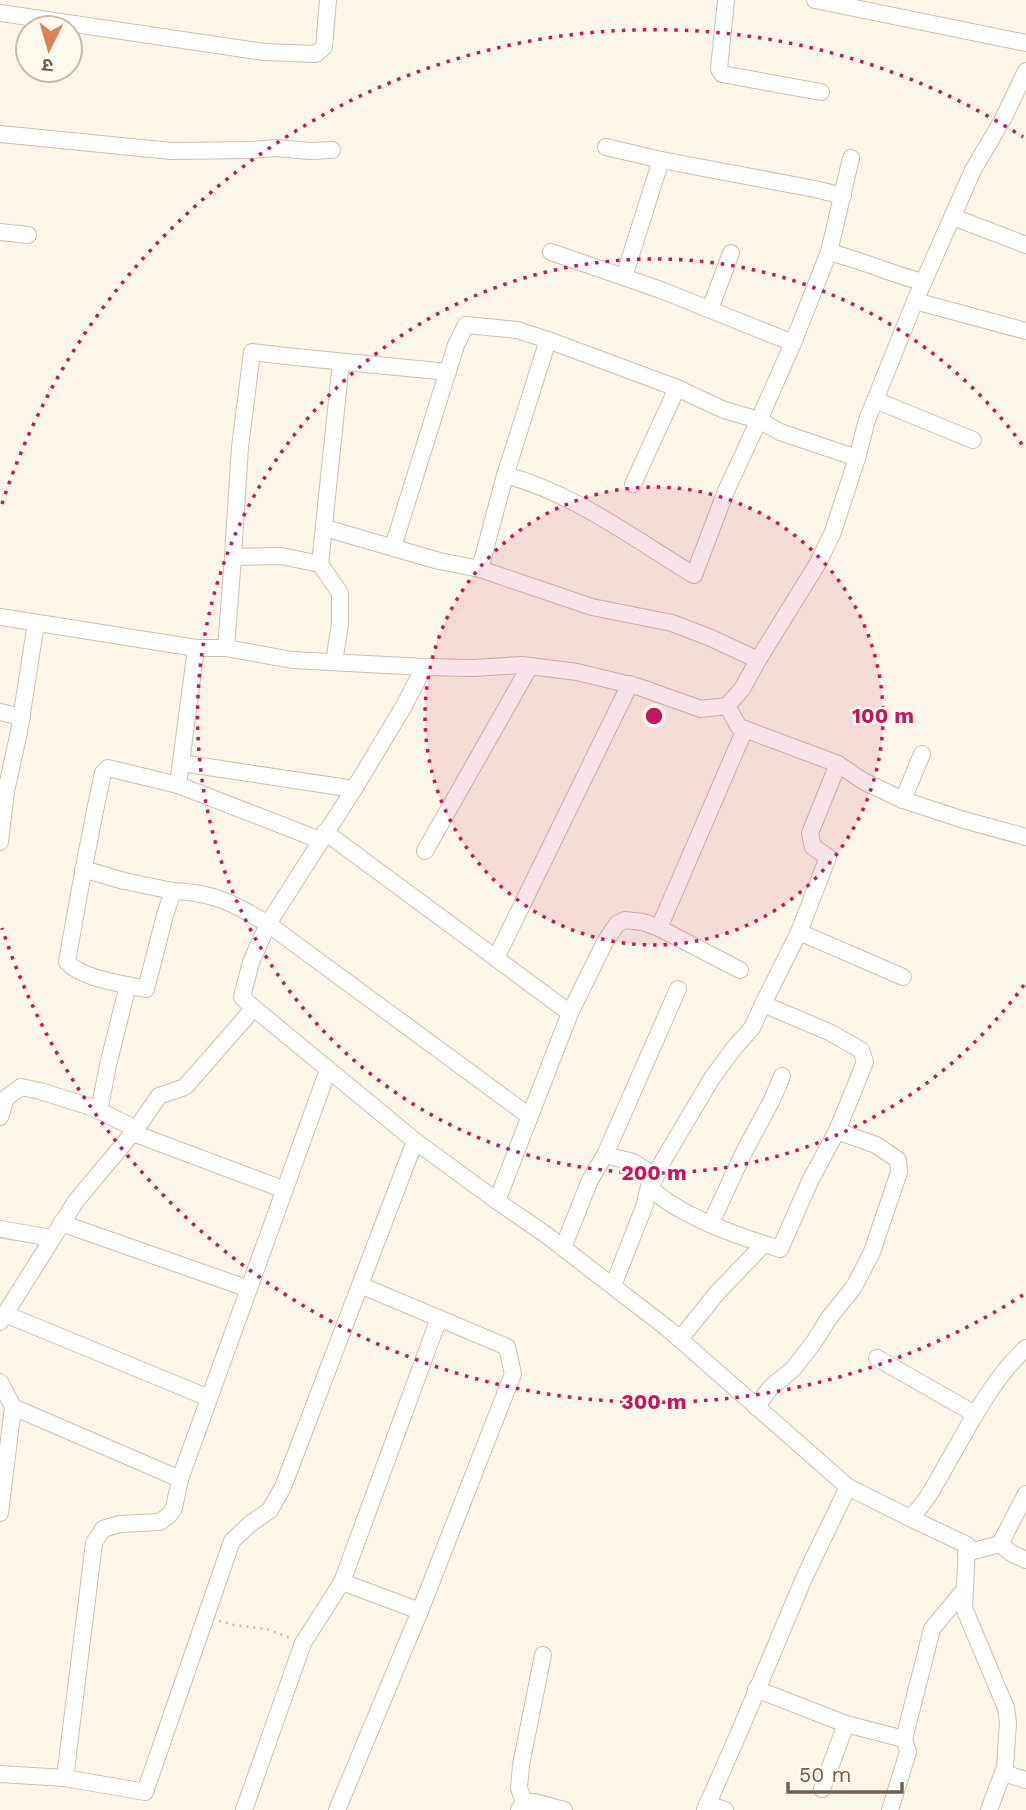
<svg xmlns="http://www.w3.org/2000/svg" width="1026" height="1810" viewBox="0 0 1026 1810" font-family="'Work Sans','Noto Sans Devanagari',sans-serif">
	<style>
		.lines { fill: none; stroke-linecap: round; stroke-linejoin: round }
		.minor-casing { stroke: #ccbfaf; stroke-width: 18 }
		.path { stroke: #d3bca5; stroke-width: 2.5; stroke-dasharray: 2 5; stroke-linecap: butt }
		.minor { stroke: #fff; stroke-width: 16 }
		.ring { fill: none; stroke: #c2185b; stroke-width: 3.5; stroke-dasharray: 3.5 7 }
		.centre { fill: #c2185b; stroke: #fef9ef; stroke-width: 3.5 }
		.ring-label { font-size: 21px; text-anchor: middle; font-weight: bold; fill: #c2185b; stroke: #fef9ef; stroke-width: 5; stroke-linejoin: round; paint-order: stroke }
	</style>
	<rect width="100%" height="100%" fill="#fbf6e8"/>
	<g class="lines">
		<g class="minor-casing">
			<g id="minor">
				<path d="M726 0 719 69 722 74 821 92"/>
				<path d="M815 0 1026 43"/>
				<path d="M0 13 264 52 316 54 324 47 328 0"/>
				<path d="M0 134 171 151 250 150 276 148 310 151 332 150"/>
				<path d="M606 147 661 160 815 189 843 196"/>
				<path d="M851 158 829 252C861 260 891 274 923 282"/>
				<path d="M953 217 1026 245"/>
				<path d="M0 232 28 235"/>
				<path d="M551 252 661 290 793 343 829 252"/>
				<path d="M624 277 661 160"/>
				<path d="M915 301 1026 331"/>
				<path d="M710 309 731 253"/>
				<path d="M875 400 973 440"/>
				<path d="M505 475C574 493 634 539 694 575L726 491 759 420 780 432 857 458"/>
				<path d="M633 484 677 388"/>
				<path d="M325 528 439 561 480 569 592 607 672 623 711 638 758 660"/>
				<path d="M393 547 456 345 466 325 517 330 548 340 677 388 724 410 759 420 793 343"/>
				<path d="M233 557 240 447 252 352 295 357 448 372"/>
				<path d="M320 564 341 362"/>
				<path d="M480 569 504 479 548 340"/>
				<path d="M0 617 196 648H226L292 660 424 667 473 668 522 665 577 672 639 687 701 709 727 706 742 689 758 660 818 563 833 532 857 458 867 420 915 301 973 170 1003 119 1026 71"/>
				<path d="M226 648 233 557 281 556 320 564 340 593V624L334 662"/>
				<path d="M424 667 404 706 354 789 268 924 251 962 242 997 249 1004 415 1141 497 1201 545 1234 667 1328 848 1487 910 1518C928 1501 937 1481 949 1460 971 1422 993 1378 1026 1348"/>
				<path d="M727 706 739 727 838 764 863 781 903 800 964 820 1026 837"/>
				<path d="M0 712 22 717"/>
				<path d="M181 763 354 789"/>
				<path d="M178 785 320 840"/>
				<path d="M903 800 922 754"/>
				<path d="M325 832 570 1013"/>
				<path d="M0 842 6 791 19 732 36 623"/>
				<path d="M425 851 530 666"/>
				<path d="M83 869 124 881 173 891 165 915 146 989C124 984 82 979 67 962 78 899 89 836 103 773L108 768 178 785 196 648"/>
				<path d="M173 891C213 892 235 904 268 924L529 1116"/>
				<path d="M659 928 745 729"/>
				<path d="M799 932 903 977"/>
				<path d="M496 958 630 684"/>
				<path d="M763 1004 752 1028 734 1048 712 1078 664 1159 650 1188C684 1218 737 1236 780 1249L811 1179 837 1131"/>
				<path d="M99 1111 108 1065 128 985"/>
				<path d="M0 1117 6 1098 21 1087 40 1091 94 1108 136 1129"/>
				<path d="M133 1133 285 1190"/>
				<path d="M605 1155 633 1162 652 1174 644 1207 613 1286"/>
				<path d="M497 1201 570 1013 605 942 617 924 625 920 643 922 659 928 740 970"/>
				<path d="M61 1223 249 1289"/>
				<path d="M711 1223 744 1152 772 1100 782 1076"/>
				<path d="M0 1229 52 1238"/>
				<path d="M563 1248 590 1180 605 1155 678 989"/>
				<path d="M5 1314 209 1398"/>
				<path d="M0 1322 76 1201 136 1129 159 1096 185 1087 254 1008"/>
				<path d="M680 1339 717 1293 764 1244"/>
				<path d="M877 1358 975 1414"/>
				<path d="M0 1382 13 1407 0 1513"/>
				<path d="M13 1407 180 1479"/>
				<path d="M756 1407 771 1387 793 1369 814 1342 829 1318 854 1287 872 1252 899 1172 898 1160 876 1145 837 1131 865 1062 861 1050 829 1032 763 1004 799 932 828 857 813 847 810 833 838 764"/>
				<path d="M910 1518 967 1545 964 1608 1006 1708 1008 1723 1005 1767 989 1810"/>
				<path d="M1000 1544 1026 1494"/>
				<path d="M966 1553 1000 1544 1011 1553 1026 1560"/>
				<path d="M342 1582 420 1611"/>
				<path d="M756 1689 846 1724 904 1739"/>
				<path d="M1003 1773 1026 1780"/>
				<path d="M0 1774 65 1778 145 1792 232 1541 250 1524 270 1510 283 1487 415 1141"/>
				<path d="M65 1778 94 1543 103 1529 120 1524 160 1522 169 1515 174 1508 180 1479 328 1070"/>
				<path d="M822 1789 846 1724"/>
				<path d="M524 1802 519 1788 521 1765 543 1655"/>
				<path d="M707 1804 725 1810"/>
				<path d="M244 1810 303 1643 342 1582 439 1318"/>
				<path d="M337 1810 420 1611 513 1374 507 1347 360 1285"/>
				<path d="M519 1810 524 1802H534L564 1810"/>
				<path d="M705 1810 738 1735 805 1576 848 1487"/>
				<path d="M890 1810 908 1752 904 1739 932 1629 965 1589"/>
			</g>
		</g>
		<path class="path" d="M219 1621 234 1625 267 1629 290 1638"/>
		<use href="#minor" class="minor"/>
	</g>
	<circle cx="654" cy="716" r="229" fill="#c2185b" fill-opacity=".12"/>
	<g class="ring">
		<circle cx="654" cy="716" r="229"/>
		<path d="M1024 985A457 457 0 1 1 1024 447"/>
		<path d="M1023 1295A686 686 0 0 1 2 928M2 504A686 686 0 0 1 1023 137"/>
	</g>
	<circle cx="654" cy="716" r="10" class="centre"/>
	<g class="ring-label">
		<text x="883" y="723">100 m</text>
		<text x="654" y="1180">200 m</text>
		<text x="654" y="1409">300 m</text>
	</g>
	<g transform="translate(49 49) rotate(185)"><circle r="33" fill="#fef9ef" stroke="#c6bbaf" stroke-width="2"/>
	<path d="M0-5L12 26L0 18L-12 26Z" fill="#db8257"/>
	<text y="-10" font-size="19" font-weight="bold" text-anchor="middle" fill="#735f4e">उ</text>
	</g>
	<path d="M788 1782v10h114v-10" fill="none" stroke="#735f4e" stroke-width="3.5"/>
	<text x="799" y="1782" font-size="21" fill="#735f4e" stroke="#fef9ef" stroke-width="5" paint-order="stroke">50 m</text>
</svg>
